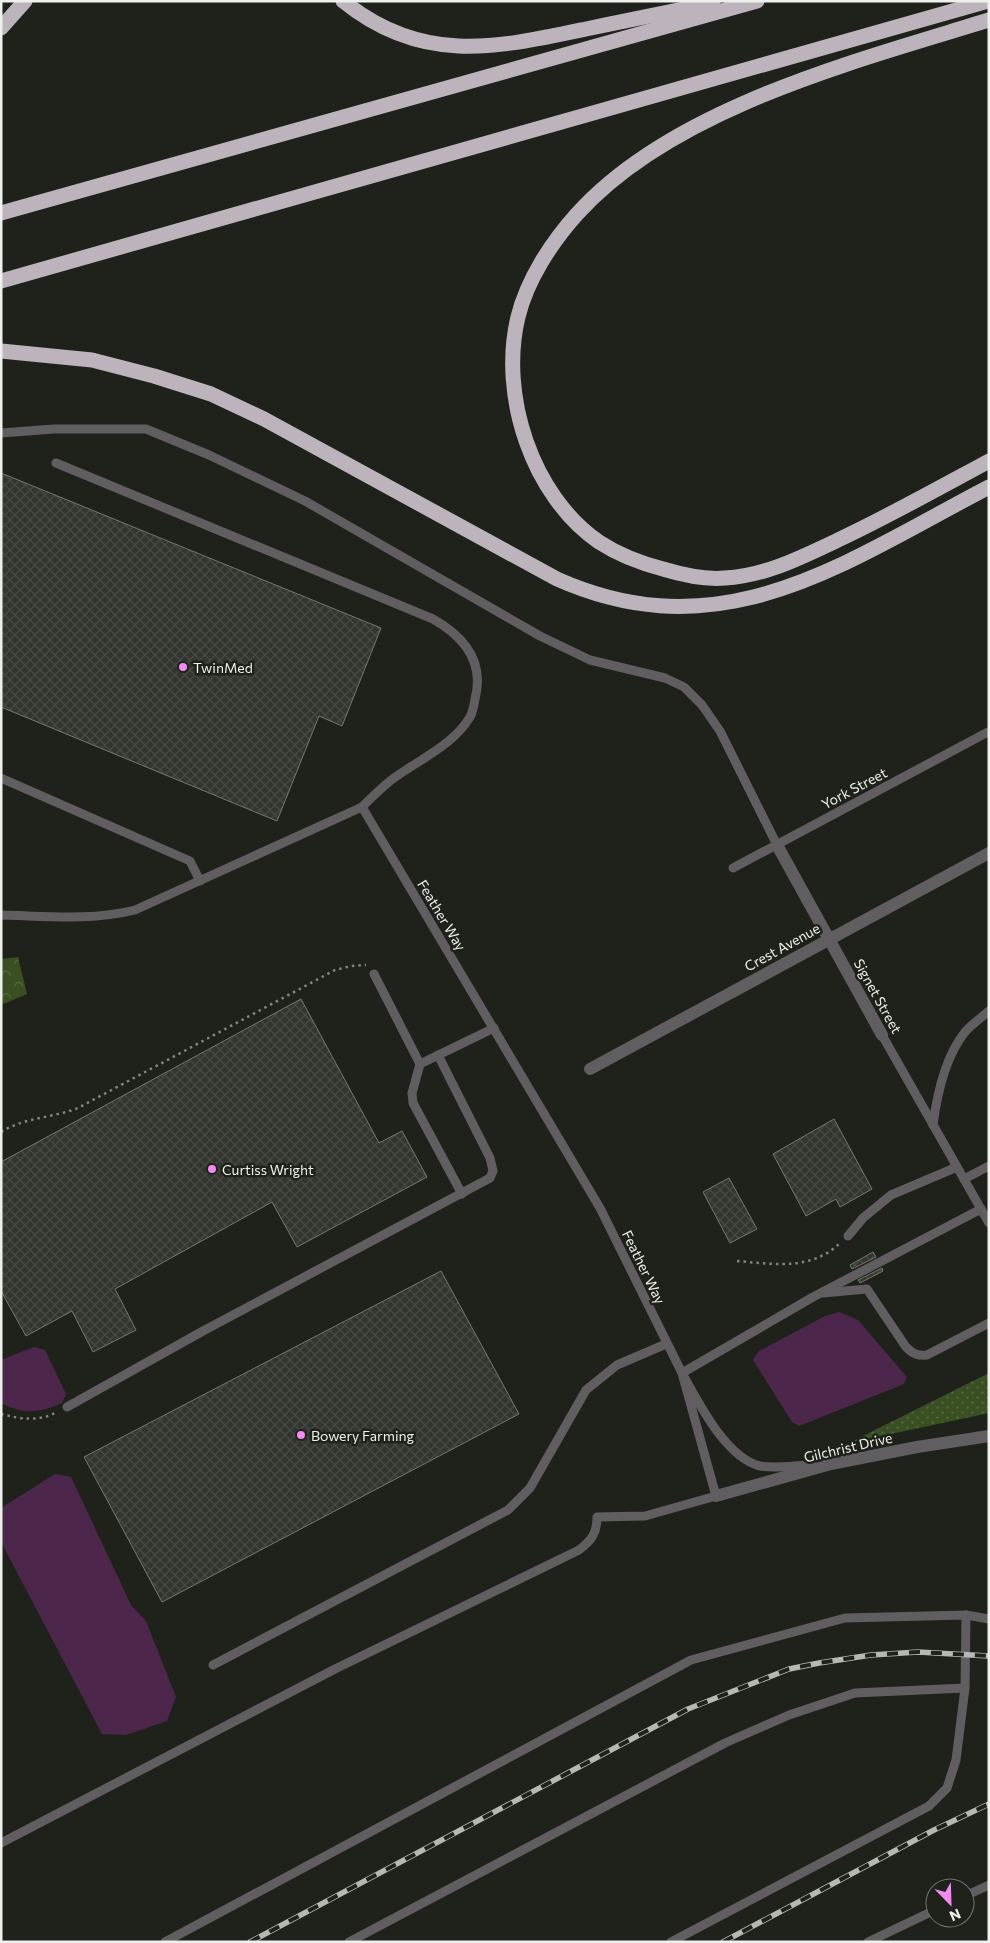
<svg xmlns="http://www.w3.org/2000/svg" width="990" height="1943" viewBox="0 0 990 1943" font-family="Commissioner,sans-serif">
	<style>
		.grass { fill: url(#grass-dots) }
		.forest { fill: url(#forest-crowns) }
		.water { fill: #4d264c }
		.building { fill: url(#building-cross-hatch); stroke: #74796f }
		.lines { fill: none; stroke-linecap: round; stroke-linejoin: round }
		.path { stroke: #838680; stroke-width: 2.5; stroke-dasharray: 2.5 4; stroke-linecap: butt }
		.lane { stroke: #615d61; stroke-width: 9 }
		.street { stroke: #615d61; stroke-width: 12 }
		.highway { stroke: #bcb3bc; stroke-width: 15 }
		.rail-casing { stroke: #b6b8b3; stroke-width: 5.5 }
		.rail { stroke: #1e221a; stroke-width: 4; stroke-dasharray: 11; stroke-linecap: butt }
		.poi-dot { fill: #f38af2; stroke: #1e221a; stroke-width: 2 }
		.labels { text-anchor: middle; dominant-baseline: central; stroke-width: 5; stroke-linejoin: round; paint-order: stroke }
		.poi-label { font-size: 14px; fill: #eef0eb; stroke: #1e221a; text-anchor: start }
		.street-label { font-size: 14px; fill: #eef0eb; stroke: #1e221a }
	</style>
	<defs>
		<pattern id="grass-dots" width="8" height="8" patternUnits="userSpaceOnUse" patternTransform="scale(1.25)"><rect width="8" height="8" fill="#3a4f22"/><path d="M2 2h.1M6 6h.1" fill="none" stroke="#576942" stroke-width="1.8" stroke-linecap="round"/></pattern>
		<pattern id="forest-crowns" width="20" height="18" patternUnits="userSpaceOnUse" patternTransform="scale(1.25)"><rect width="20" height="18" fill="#3a4f22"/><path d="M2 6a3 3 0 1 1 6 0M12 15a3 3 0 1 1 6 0" fill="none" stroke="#576942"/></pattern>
		<pattern id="building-cross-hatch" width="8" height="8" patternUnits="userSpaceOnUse" patternTransform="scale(1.25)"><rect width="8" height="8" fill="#32362e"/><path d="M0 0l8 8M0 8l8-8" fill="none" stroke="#464a42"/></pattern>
	</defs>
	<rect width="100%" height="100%" fill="#1e221a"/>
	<path class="grass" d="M989 1373V1413L849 1443Z"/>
	<path class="forest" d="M18 957 27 994 1 1005V959Z"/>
	<g class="water">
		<path d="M839 1312 858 1320 907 1377 904 1384 799 1426 792 1422 753 1360 759 1351 825 1316Z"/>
		<path d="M34 1347 45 1350 66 1394 62 1403C39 1413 25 1415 1 1403V1360Z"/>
		<path d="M55 1474 71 1477 131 1605 146 1621 176 1697 167 1721 126 1735 102 1734 1 1542V1508Z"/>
	</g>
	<g class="building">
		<path d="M1 473 381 628 342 726 319 716 277 821 1 707Z"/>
		<path d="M301 999 379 1143 402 1131 427 1177 297 1247 272 1202 115 1289 136 1330 93 1352 72 1311 26 1336 1 1291V1162Z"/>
		<path d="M834 1119 872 1189 840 1207 836 1199 806 1216 773 1154Z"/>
		<path d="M729 1178 757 1229 730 1243 703 1192Z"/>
		<path d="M873 1252 876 1257 852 1269 850 1265Z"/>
		<path d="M882 1268 883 1271 860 1283 858 1280Z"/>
		<path d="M441 1271 519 1414 162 1602 84 1457Z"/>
	</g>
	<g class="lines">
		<g class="path">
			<path d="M1 1132C25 1117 53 1118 78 1108L335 970 351 966 366 965"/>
			<path d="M737 1261C774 1264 811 1271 840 1243"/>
			<path d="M1 1414C21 1419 39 1422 57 1412"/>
		</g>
		<g class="lane">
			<path d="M1 433 54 429H146L209 455 305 501 540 636 590 660 665 678 684 687 702 705 720 731 777 845"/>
			<path d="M56 463 433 619C463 636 485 661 475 699 474 704 473 712 470 717 453 746 416 761 390 781 380 789 371 798 362 807"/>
			<path d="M1 778 190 861 200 881"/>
			<path d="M733 868 988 732"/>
			<path d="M1 915C46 916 91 921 135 910L362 807 600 1208 682 1373 716 1496 645 1516 597 1517C597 1533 592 1540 579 1550L335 1669 1 1843"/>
			<path d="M374 974 420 1064 494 1028"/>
			<path d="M882 1035 989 1223"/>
			<path d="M420 1064 412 1093 413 1103 462 1194"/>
			<path d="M933 1125C937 1094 945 1057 965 1032 972 1024 981 1018 989 1011"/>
			<path d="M964 1179 989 1166"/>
			<path d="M848 1236 863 1218 891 1195 957 1167"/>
			<path d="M823 1293 867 1289 906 1347C913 1354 918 1356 927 1355L989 1323"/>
			<path d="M67 1407 203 1331 490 1178 493 1171 490 1158 438 1055"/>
			<path d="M814 1465C797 1465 776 1469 760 1466 726 1458 698 1402 682 1373L813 1297 981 1209"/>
			<path d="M213 1665 508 1510 530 1488 586 1390 617 1365 666 1344"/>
			<path d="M965 1896 989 1885"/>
			<path d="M165 1942 691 1660 845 1618 966 1615 989 1619"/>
			<path d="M349 1942 725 1743 789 1715 855 1693 965 1688"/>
			<path d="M671 1942 929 1806 947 1788 956 1760 965 1688 966 1615"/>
			<path d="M868 1942 935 1910"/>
		</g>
		<g class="street">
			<path d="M777 845 882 1035"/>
			<path d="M590 1069 989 853"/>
			<path d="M716 1496 831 1464 917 1447 989 1436"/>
		</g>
		<g class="highway">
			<path d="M343 1C422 65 496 48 586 29 628 20 670 12 713 3"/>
			<path d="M989 20C856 61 672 108 577 214 551 243 527 280 518 317 499 395 532 496 599 542 619 555 640 563 663 569 683 575 704 580 725 578 765 576 802 557 838 540 889 516 939 488 989 461"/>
			<path d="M1 28 25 1"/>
			<path d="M1 213 757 1"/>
			<path d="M1 281 988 1"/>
			<path d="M1 351 92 360 154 376 211 394 264 419 557 579C723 653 845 562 989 487"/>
		</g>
		<g class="rail-casing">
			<g id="rail">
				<path d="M250 1942 688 1709 789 1669 819 1663 871 1655 918 1652 989 1656"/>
				<path d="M723 1942 934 1830 989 1804"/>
			</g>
		</g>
		<use href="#rail" class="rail"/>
	</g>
	<g class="poi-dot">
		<circle cx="183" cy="667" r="5"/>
		<circle cx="212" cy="1169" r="5"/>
		<circle cx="301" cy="1435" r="5"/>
	</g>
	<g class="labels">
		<g class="poi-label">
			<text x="193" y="667">TwinMed</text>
			<text x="222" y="1169">Curtiss Wright</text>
			<text x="311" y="1435">Bowery Farming</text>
		</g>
		<g class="street-label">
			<text transform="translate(854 788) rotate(-28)">York Street</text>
			<text transform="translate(442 915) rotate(59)">Feather Way</text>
			<text transform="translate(782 947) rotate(-29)">Crest Avenue</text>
			<text transform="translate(878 996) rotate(61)">Signet Street</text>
			<text transform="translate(644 1267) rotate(64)">Feather Way</text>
			<text transform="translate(848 1447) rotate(-13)">Gilchrist Drive</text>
		</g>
	</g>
	<rect width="990" height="1943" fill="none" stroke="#eef0eb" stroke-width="5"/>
	<g transform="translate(950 1903) rotate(157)"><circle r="24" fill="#1e221a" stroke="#71746e"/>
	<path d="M0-4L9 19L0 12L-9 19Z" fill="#f38af2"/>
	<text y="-8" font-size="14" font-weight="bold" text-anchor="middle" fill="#eef0eb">N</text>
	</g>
</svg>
